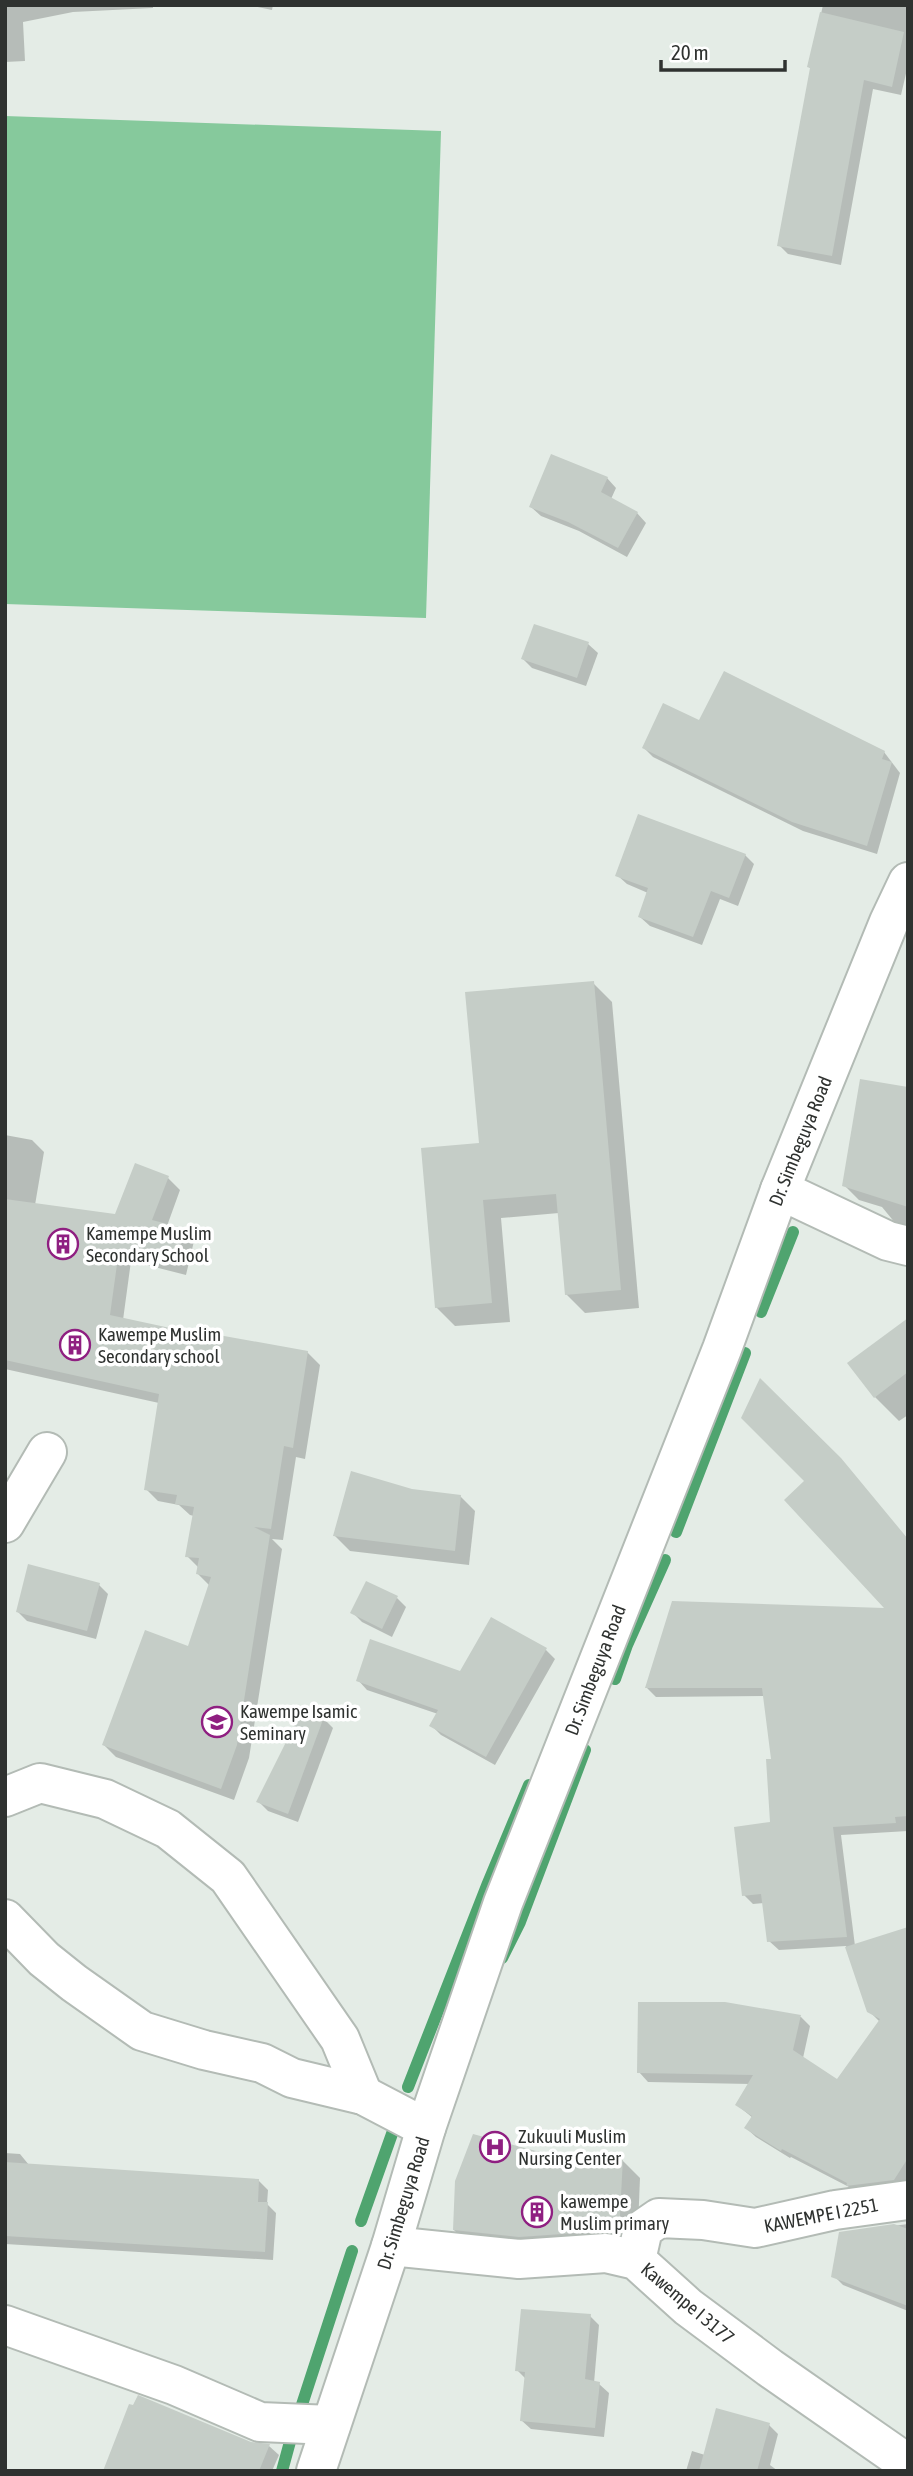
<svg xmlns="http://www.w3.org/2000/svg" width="913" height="2476" viewBox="0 0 913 2476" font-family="'Asap Condensed',sans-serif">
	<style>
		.green { fill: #86c99c }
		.shadow { fill: #0003 }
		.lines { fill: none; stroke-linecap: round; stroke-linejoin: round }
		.stream { stroke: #4fa46f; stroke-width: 12 }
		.building { fill: #c5cdc7 }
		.minor-casing { stroke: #b3bbb5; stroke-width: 42 }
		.minor { stroke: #fff; stroke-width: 38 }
		.labels { text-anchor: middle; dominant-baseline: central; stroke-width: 7; stroke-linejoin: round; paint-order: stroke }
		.street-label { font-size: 19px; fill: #2f3230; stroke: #fff }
		.poi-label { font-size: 19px; fill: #2f3230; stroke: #fff; text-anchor: start }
	</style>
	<rect width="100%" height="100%" fill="#e4ece6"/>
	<path class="green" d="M5 116 441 131 426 618 5 604Z"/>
	<g class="shadow">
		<path d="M5 5H153V8L73 12 23 22 25 61 5 62Z"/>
		<path d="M248 5H273L272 10Z"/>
		<path d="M823 5H908V65L901 95 873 89 841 265 788 254 779 245 811 69 809 67Z"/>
		<path d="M607 478 616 488 611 499 637 513 646 523 627 557 579 531 541 516 531 507Z"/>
		<path d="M588 644 598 653 586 686 532 668 523 659Z"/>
		<path d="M700 722 884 752 900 773 877 854 803 831 653 757 644 748Z"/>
		<path d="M745 855 754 864 738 906 720 899 702 945 650 926 640 917 648 893 627 884 617 875Z"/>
		<path d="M593 983 612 1002 639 1308 585 1313 566 1294 559 1213 501 1218 510 1322 455 1326 436 1307 481 1145Z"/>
		<path d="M908 1089V1225L896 1224 882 1207 859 1200 844 1185Z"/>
		<path d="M5 1135 32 1140 44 1152 35 1205 116 1216 168 1178 180 1190 167 1226 182 1229 194 1241 186 1275 131 1261 123 1320 186 1333 307 1352 320 1365 305 1459 296 1457 283 1540 272 1539 282 1549 249 1758 234 1800 116 1757 104 1745 189 1649 210 1586 198 1574 199 1568 187 1556 194 1516 190 1515 179 1505 158 1501 146 1489 159 1403 5 1369Z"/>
		<path d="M908 1320V1415L899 1421 875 1397Z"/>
		<path d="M411 1490 460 1496 475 1511 469 1565 350 1551 335 1536Z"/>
		<path d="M908 1539V1831L841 1835 855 1946 908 1932V2188L857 2195 849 2187 791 2157 790 2158 756 2137 746 2128 753 2118 737 2105 750 2084 648 2082 639 2072 725 2003 801 2017 810 2026 803 2058 838 2082 880 2022 869 2011 846 1946 779 1950 769 1941 764 1903 753 1904 744 1895 772 1823 773 1761 765 1696 656 1697 647 1688 888 1610Z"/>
		<path d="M99 1585 108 1594 96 1639 27 1621 18 1612Z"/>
		<path d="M397 1598 406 1607 392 1637 362 1622 352 1612Z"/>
		<path d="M491 1619 546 1650 555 1659 495 1765 441 1735 431 1725 438 1714 367 1690 358 1680 461 1673Z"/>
		<path d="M323 1718 333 1728 298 1822 268 1811 259 1802Z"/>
		<path d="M5 2153 20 2154 29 2165 258 2180 268 2190 267 2204 276 2213 273 2260 5 2244Z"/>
		<path d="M551 2157 622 2160 640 2178 637 2251 472 2248 454 2230Z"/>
		<path d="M908 2224V2311L843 2285 833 2275 840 2233Z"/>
		<path d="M590 2316 599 2325 594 2383 599 2384 609 2393 604 2437 531 2429 521 2420 526 2379 517 2370Z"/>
		<path d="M769 2425 778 2434 770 2465 778 2471H686L692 2451 705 2455Z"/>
		<path d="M251 2444 269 2446 279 2455 272 2471H104Z"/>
	</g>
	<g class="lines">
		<g class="stream">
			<path d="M761 1312 793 1232"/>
			<path d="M676 1532 745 1353"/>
			<path d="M615 1679 627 1645 665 1560"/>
			<path d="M502 1958 520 1922 585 1750"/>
			<path d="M408 2087 488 1883 529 1785"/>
			<path d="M361 2221 393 2131"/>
			<path d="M297 2420 352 2251"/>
			<path d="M282 2471 291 2438"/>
		</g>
	</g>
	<g class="building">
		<path d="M820 12 904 32 892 87 864 80 832 256 777 246 810 68 807 67Z"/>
		<path d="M551 454 608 477 601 492 638 512 618 548 568 522 529 507Z"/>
		<path d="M534 624 589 642 577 678 521 659Z"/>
		<path d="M724 671 885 751 882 759 892 762 867 846 792 822 642 748 663 703 699 720Z"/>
		<path d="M638 814 746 854 729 898 711 891 693 937 638 917 648 888 615 876Z"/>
		<path d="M594 981 621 1290 565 1295 556 1194 483 1200 492 1303 435 1308 421 1148 479 1143 465 992Z"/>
		<path d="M860 1079 908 1087V1207L842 1186Z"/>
		<path d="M135 1163 169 1176 152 1220 183 1228 174 1264 119 1250 110 1315 184 1331 185 1329 308 1351 293 1448 284 1446 271 1529 254 1527 270 1535 237 1745 221 1789 102 1745 145 1630 188 1646 211 1577 196 1574 199 1558 185 1557 194 1507 175 1504 177 1495 144 1490 159 1394 5 1360V1199L115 1214Z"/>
		<path d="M908 1318V1372L874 1398 847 1363Z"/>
		<path d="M760 1378 841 1458 908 1539V1816L895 1817 896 1823 833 1827 847 1937 767 1942 761 1894 742 1896 734 1827 770 1822 766 1759H771L762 1688H645L672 1601 884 1608 784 1500 804 1481 741 1418Z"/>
		<path d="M351 1471 412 1489 461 1495 455 1551 333 1536Z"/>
		<path d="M28 1564 100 1583 87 1631 16 1612Z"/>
		<path d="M366 1581 398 1596 382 1629 350 1613Z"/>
		<path d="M491 1617 547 1648 486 1757 429 1726 438 1710 356 1681 370 1639 460 1671Z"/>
		<path d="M303 1708 324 1717 288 1814 256 1802Z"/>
		<path d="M908 1927V2158L894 2180 846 2186 847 2183 782 2149 781 2151 744 2128 752 2116 735 2105 753 2075 637 2073 638 2002H725L801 2015 793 2050 837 2079 880 2019 867 2012 845 1947Z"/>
		<path d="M473 2134 551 2155 623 2158 619 2234 605 2231 519 2237 453 2230 455 2181Z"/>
		<path d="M5 2162 259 2179 258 2202H268L265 2252 5 2236Z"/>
		<path d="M894 2224 908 2229V2306L831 2277 839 2232Z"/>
		<path d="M521 2309 591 2314 585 2379 600 2382 595 2428 520 2421 525 2372 515 2371Z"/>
		<path d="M138 2395 251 2442 270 2444 259 2471H103L129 2404 133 2405Z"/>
		<path d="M716 2408 770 2423 757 2471H699Z"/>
	</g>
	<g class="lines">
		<g class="minor-casing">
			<g id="minor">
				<path d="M780 1190 888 1241 908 1246"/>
				<path d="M5 1523 47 1452"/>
				<path d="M5 1797 40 1783 105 1799 168 1829 228 1877 340 2039 363 2095"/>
				<path d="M5 1919 44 1959 74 1983 142 2031 204 2050 262 2063 292 2078 363 2095 426 2128"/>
				<path d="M391 2246 519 2259 606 2253 636 2260 688 2307 770 2368 908 2464"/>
				<path d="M636 2260 643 2229 659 2218 703 2220 755 2228 835 2210 908 2200"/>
				<path d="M5 2325 174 2385 260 2422 331 2425"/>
				<path d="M316 2471 391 2246 426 2128 503 1903 722 1349 780 1190 889 922 908 882"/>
			</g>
		</g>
		<use href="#minor" class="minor"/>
	</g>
	<defs>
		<g id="building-ring" transform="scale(1.575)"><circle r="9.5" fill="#fff" stroke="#8f1f81" stroke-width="1.5"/><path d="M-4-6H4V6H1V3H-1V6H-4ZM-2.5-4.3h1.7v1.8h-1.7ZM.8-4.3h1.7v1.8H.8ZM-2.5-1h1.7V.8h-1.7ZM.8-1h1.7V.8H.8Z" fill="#8f1f81"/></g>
		<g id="school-ring" transform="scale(1.575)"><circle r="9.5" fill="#fff" stroke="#8f1f81" stroke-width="1.5"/><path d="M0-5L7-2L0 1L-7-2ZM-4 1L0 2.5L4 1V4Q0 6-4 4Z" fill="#8f1f81"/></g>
		<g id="hospital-ring" transform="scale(1.575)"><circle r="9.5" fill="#fff" stroke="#8f1f81" stroke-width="1.5"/><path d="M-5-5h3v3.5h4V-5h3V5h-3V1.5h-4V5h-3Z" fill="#8f1f81"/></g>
	</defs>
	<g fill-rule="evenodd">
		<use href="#building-ring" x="63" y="1244"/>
		<use href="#building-ring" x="75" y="1345"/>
		<use href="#school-ring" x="217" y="1722"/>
		<use href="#hospital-ring" x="495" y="2147"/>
		<use href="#building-ring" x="537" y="2212"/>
	</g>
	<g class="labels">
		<g class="street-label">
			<text transform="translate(800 1141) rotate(-68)">Dr. Simbeguya Road</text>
			<text transform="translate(595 1670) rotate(-69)">Dr. Simbeguya Road</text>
			<text transform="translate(403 2203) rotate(-73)">Dr. Simbeguya Road</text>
			<text transform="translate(821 2215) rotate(-11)">KAWEMPE I 2251</text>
			<text transform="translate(688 2303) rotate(40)">Kawempe I 3177</text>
		</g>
		<g class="poi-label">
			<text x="86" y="1233">Kamempe Muslim<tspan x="86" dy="22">Secondary School</tspan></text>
			<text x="98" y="1334">Kawempe Muslim<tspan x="98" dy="22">Secondary school</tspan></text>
			<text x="240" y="1711">Kawempe Isamic<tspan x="240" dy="22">Seminary</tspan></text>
			<text x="518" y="2136">Zukuuli Muslim<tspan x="518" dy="22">Nursing Center</tspan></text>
			<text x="560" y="2201">kawempe<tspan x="560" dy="22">Muslim primary</tspan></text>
		</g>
	</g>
	<rect width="913" height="2476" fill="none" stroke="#2f3230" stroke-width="14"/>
	<path d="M661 60v10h124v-10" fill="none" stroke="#2f3230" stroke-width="3.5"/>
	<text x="671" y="60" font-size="21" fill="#2f3230" stroke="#ffffff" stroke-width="5" paint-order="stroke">20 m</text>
</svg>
